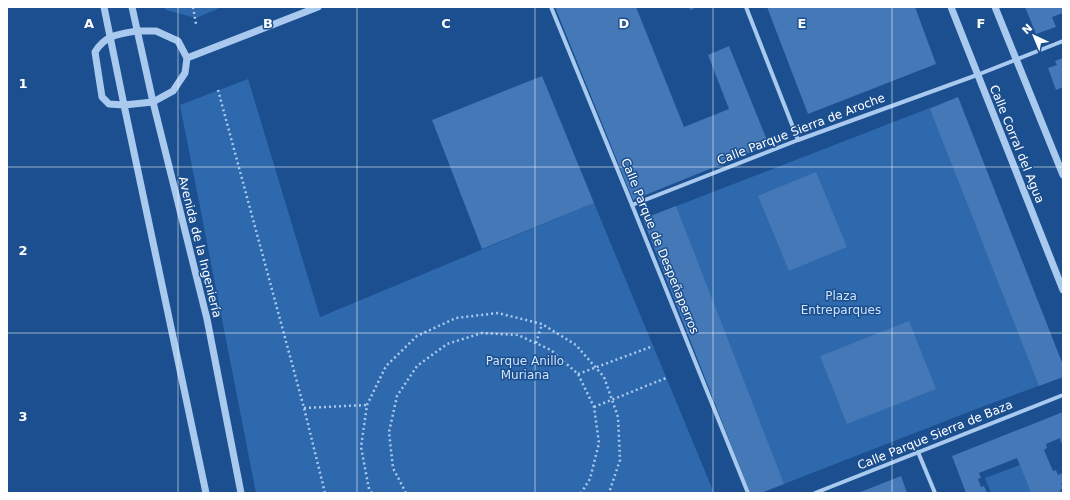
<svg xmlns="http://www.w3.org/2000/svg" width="1070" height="500" viewBox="0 0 1070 500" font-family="'DejaVu Sans',sans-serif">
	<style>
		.green { fill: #2e69ad }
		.building { fill: #4478b7 }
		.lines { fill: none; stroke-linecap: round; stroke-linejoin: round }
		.path { stroke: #a9c9ee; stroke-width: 2.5; stroke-dasharray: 2 3; stroke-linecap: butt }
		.minor { stroke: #a9c9ee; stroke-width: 4 }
		.tertiary { stroke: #a9c9ee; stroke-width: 7 }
		.grid { fill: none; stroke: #fff; stroke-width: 1; stroke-opacity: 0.55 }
		.labels { text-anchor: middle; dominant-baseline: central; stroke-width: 3; stroke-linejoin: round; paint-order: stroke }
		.street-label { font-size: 12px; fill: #fff; stroke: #1b4f8f }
		.park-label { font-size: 12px; fill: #cfe3fa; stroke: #1b4f8f }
		.grid-label { font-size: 13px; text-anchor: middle; font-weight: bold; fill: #fff; stroke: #1b4f8f; stroke-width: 3; stroke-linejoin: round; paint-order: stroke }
	</style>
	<rect width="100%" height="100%" fill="#1b4f8f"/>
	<g class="green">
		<path d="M164 7H222L196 18 166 10Z"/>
		<path d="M248 79 320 317 594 203 714 493H256L180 105Z"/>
		<path d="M958 97 1063 377 979 408 761 493H750L643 219Z"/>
		<path d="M1020 465 1031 493H991L985 478Z"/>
	</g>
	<g class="building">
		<path d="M555 7H636L684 127 729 109 708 55 729 46 769 145 633 200Z"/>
		<path d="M689 7H698L690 10Z"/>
		<path d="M767 7H915L936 64 808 114Z"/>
		<path d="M1025 7H1063V13L1052 17 1056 27 1036 34Z"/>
		<path d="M1063 58V87L1056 90 1048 68 1057 65 1055 61Z"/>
		<path d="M542 76 594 203 482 249 432 120Z"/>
		<path d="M958 97 1063 365V377L1039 386 930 109Z"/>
		<path d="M816 172 847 247 789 271 758 196Z"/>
		<path d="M676 206 784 484 761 493H750L643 219Z"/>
		<path d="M909 321 936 389 847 424 820 356Z"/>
		<path d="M1063 412V443H1061L1060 438 1058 439 1046 444 1047 448 1044 450 1053 471 1056 470 1058 475 1063 473V483H1061L1063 488 1060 490 1061 493H1031L1017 458 979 473 981 478 978 479 981 487 984 486 987 493H966L952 456Z"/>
		<path d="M901 476 907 493H858Z"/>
	</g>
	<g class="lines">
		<g class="path">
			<path d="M193 7 196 24"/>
			<path d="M218 90 304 408 325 493"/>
			<path d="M536 343 542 324"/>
			<path d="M578 374 653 346"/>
			<path d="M594 407 666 378"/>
			<path d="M304 408 367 405"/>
			<path d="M372 493 369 489 361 447 367 405 386 366 417 336 456 318 498 313 542 324 576 345 604 377 618 417 620 460 609 493"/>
			<path d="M406 493 393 468 389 432 397 396 417 366 447 344 482 333 518 335 551 350 578 374 594 407 599 443 590 479 581 493"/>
		</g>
		<g class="minor">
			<path d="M551 7 632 205 748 493"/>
			<path d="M746 7 798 140"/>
			<path d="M632 205 798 140 977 75 1063 41"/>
			<path d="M918 452 935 493"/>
			<path d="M815 493 1063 395"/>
		</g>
		<g class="tertiary">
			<path d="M104 7 124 105 206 493"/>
			<path d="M132 7 153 102 207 319 241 493"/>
			<path d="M951 7 1063 290"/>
			<path d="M995 7 1063 175"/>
			<path d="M137 31H156L178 41 187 58 185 73 173 91 153 102 124 105 109 104 102 97 95 52C105 35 119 34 137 31Z"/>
			<path d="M187 58 318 7"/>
		</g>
	</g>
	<path class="grid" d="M178 7V493M357 7V493M535 7V493M713 7V493M892 7V493M7 167H1063M7 333H1063"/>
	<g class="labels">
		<g class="street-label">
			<text transform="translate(801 129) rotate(-21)">Calle Parque Sierra de Aroche</text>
			<text transform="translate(1017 144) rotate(68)">Calle Corral del Agua</text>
			<text transform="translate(660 246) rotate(68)">Calle Parque de Despeñaperros</text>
			<text transform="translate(200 247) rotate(76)">Avenida de la Ingeniería</text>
			<text transform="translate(935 435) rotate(-22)">Calle Parque Sierra de Baza</text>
		</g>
		<g class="park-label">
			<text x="841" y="296">Plaza<tspan x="841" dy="14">Entreparques</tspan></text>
			<text x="525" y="361">Parque Anillo<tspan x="525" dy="14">Muriana</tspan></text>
		</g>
	</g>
	<g class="grid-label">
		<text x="89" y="28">A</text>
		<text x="268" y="28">B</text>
		<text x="446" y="28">C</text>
		<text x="624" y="28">D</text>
		<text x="802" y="28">E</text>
		<text x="981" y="28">F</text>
		<text x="23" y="88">1</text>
		<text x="23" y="255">2</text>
		<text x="23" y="421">3</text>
	</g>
	<rect width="1070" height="500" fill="none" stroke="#ffffff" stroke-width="16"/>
	<g transform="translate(1034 36) rotate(316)" stroke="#1b4f8f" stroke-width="3" paint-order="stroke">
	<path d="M0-3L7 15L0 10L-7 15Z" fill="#ffffff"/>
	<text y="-6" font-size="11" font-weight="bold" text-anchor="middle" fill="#ffffff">N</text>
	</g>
</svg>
